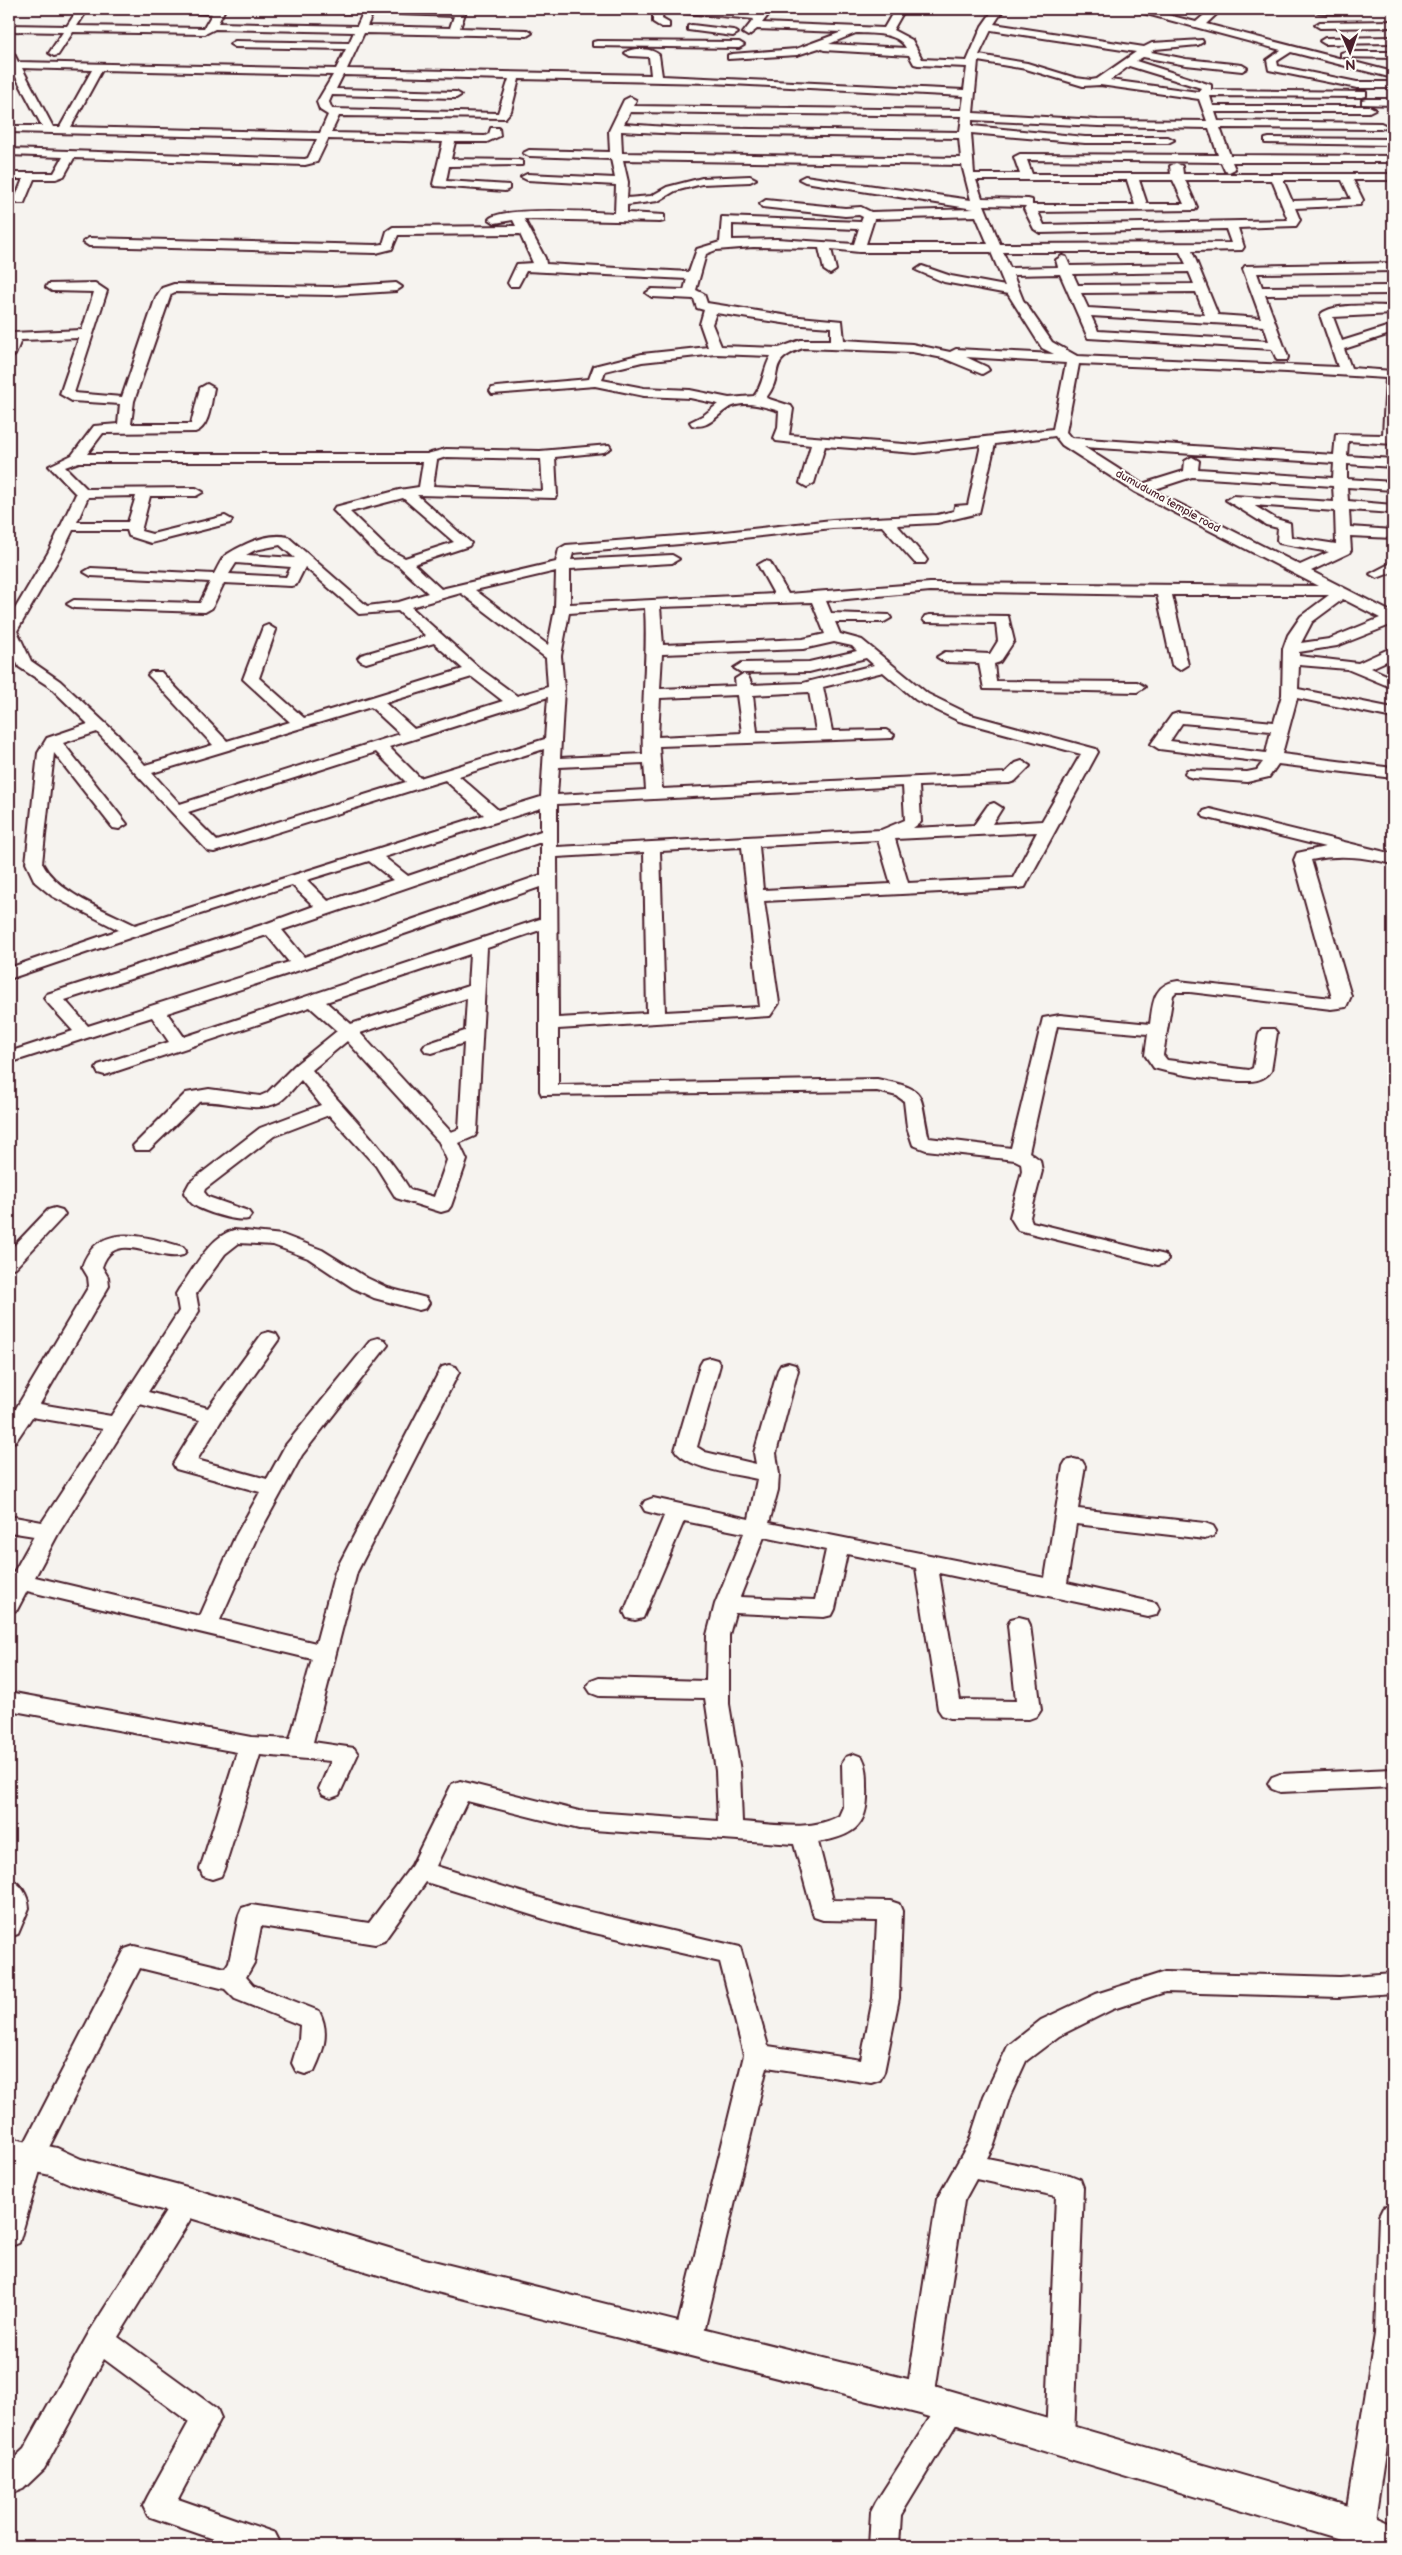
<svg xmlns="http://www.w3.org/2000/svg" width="1402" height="2555" viewBox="0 0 1402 2555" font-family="'Balsamiq Sans',sans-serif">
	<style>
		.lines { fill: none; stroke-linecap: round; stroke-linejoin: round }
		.minor-casing { stroke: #4a1f2b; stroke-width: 4 }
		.major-casing { stroke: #4a1f2b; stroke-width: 4 }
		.minor { fill: #fdfcf7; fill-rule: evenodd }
		.major { fill: #fdfcf7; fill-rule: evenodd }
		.labels { text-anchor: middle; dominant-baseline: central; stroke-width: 4; stroke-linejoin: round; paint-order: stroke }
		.far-street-label { font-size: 11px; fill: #4a1f2b; stroke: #fdfcf7 }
	</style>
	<rect width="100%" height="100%" fill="#f6f3ef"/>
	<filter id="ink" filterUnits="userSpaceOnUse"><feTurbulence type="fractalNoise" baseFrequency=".02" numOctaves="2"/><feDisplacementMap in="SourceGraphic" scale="10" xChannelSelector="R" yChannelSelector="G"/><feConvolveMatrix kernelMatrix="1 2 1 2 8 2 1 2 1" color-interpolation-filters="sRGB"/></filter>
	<g filter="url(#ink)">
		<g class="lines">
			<g class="minor-casing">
				<g id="minor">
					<path d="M78 9H88L77 26 204 28 212 14 183 12 178 9H223L224 11 218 23 357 26 363 13 330 12 325 9 460 10 465 13 460 28 527 30 532 33 527 36 364 33 347 69 651 75 649 57 630 56 625 53C632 47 652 48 659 55L662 76 964 90 967 67 918 65 914 64 909 55 824 50 819 48 797 55 728 59V55L732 54 796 49 842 32 757 29 748 36 743 33 754 19 674 12 669 9H705L759 14 763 9H773L762 23 884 28 895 9H905L893 30 912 40 922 59 967 61 982 26 994 9H1004L994 24 1144 47 1152 43 1202 40 1203 42 1198 45 1155 49 1151 52 1186 59 1242 65 1247 68 1242 71 1186 65 1143 57 1136 61 1211 85V90L1366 92V96L1362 97 1210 96 1213 106H1369L1375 109 1369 112H1215L1218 121 1381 123 1387 126 1381 129 1220 128 1230 155 1393 156V162H1232L1235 169 1229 172 1225 171 1221 162 1027 160 1032 174H1171L1170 166 1176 163 1182 166 1183 174H1393V180H1353L1363 200 1360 205 1295 208 1300 220 1296 226 1238 228 1244 247 1242 250 1192 251 1218 315 1261 318 1243 269 1245 266 1393 263V271L1257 273 1262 287 1393 286V294L1265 295 1288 357 1287 360H1277L1272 349 1088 338 1060 274 1013 275 1023 300 1052 342 1077 356 1338 367 1320 315C1331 302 1376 306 1393 306V314L1333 317 1342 341 1393 325V333L1344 349 1351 368 1393 371V444L1348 441 1347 456 1393 459V467L1347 464V479L1393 482V490L1347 487 1348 501 1393 505V513L1349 510 1350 527 1393 530V538L1350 536 1351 550 1349 553 1311 571 1393 613V624L1337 646 1299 652V656L1358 663 1393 647V658L1371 668 1393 678V688L1347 669 1299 665 1298 689 1393 708V718L1297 698 1282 754 1393 768V778L1278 764 1269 777 1247 782 1193 778 1187 776 1185 773 1187 770 1247 772 1257 770 1263 762 1159 749 1151 744 1172 715 1178 713 1274 722 1282 695 1283 649 1288 635 1301 616 1329 595H1172L1188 665 1180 670 1172 665 1157 595 930 591 826 601 831 613 889 615 891 618 884 622H835L840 634 862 640 928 694 971 715 1096 749 1098 752 1027 883 1025 887 1019 888 764 901 779 1003 770 1016 558 1029V1085L877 1079C930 1090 918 1092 929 1138L1011 1148 1043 1018 1060 1015 1150 1024C1153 1003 1153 984 1178 981L1332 998 1294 860 1297 853 1325 847 1204 817 1202 814 1204 811 1210 809 1393 854V864C1363 857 1341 854 1311 860L1351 996 1346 1007 1331 1009 1190 992H1176L1173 995 1163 1055 1167 1060 1249 1070 1253 1068 1259 1033 1262 1029H1274L1277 1033 1271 1071C1267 1077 1258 1081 1251 1081 1226 1082 1178 1075 1154 1068L1145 1055 1148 1034 1057 1026 1029 1152 1040 1160 1042 1171 1030 1217 1032 1222 1165 1255 1168 1259 1165 1263 1158 1265 1018 1230 1010 1217 1022 1171 1021 1163 1015 1160 926 1150 913 1145 907 1127 904 1101 897 1096 877 1091 542 1095 540 1091V930L487 948 477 1132 475 1136 459 1143 467 1160 451 1206 448 1210 441 1212 396 1198 376 1166 329 1115 274 1136 205 1189 204 1192 208 1197 248 1211 251 1215 248 1219C237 1222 204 1212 194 1205 190 1203 187 1197 184 1193L190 1182 260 1128 321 1105 301 1080C294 1087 287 1097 279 1102 254 1115 225 1099 199 1102L149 1150H135L133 1146 186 1093 209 1089 260 1096 267 1093 295 1065 337 1031 310 1007 105 1075 98 1073 96 1069 98 1065 169 1042 152 1017 9 1063V1052L73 1031 47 1002 44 998 47 994 265 924 314 906 292 885 194 916 9 979V968L119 930 52 896 35 882 26 863 38 753 47 738 88 724 50 687 19 667 9 646V619L48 553 76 494 49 466 72 455 94 426 118 424 120 404 72 401 60 394 79 338 21 340 15 355 9 359V337L12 333 82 330 94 292 52 291 46 287 48 284 95 283 107 291 74 393 122 397 156 297 162 288 174 284 332 287 396 283 402 287 396 291 332 295 175 292 171 294 134 401 131 424H191L200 388 207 384 214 388C211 401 210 428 195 432L103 433 87 454H427L446 449 540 451 609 445 611 448 604 452 555 457 557 495 555 498 417 495 471 543 469 546 414 564 441 589 556 562 559 549 566 545 716 533 832 520 937 515 954 511 955 506 968 505 981 445 916 453 825 446 814 483 807 487 800 483 811 445 776 441 774 438 778 428 779 411C765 407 748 401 733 406 718 411 711 430 692 425L690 422 704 415 718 404 690 398 644 396 595 386 492 394 490 391 492 388 497 387 589 379 594 366 642 354 708 347 700 324 704 310 697 308 694 299 652 297 646 293 652 289 684 290 687 279 526 271 518 286H510L508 283 517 264 533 263 520 234 398 235 392 249 376 253 89 246 83 242 89 238 376 245 383 244 387 231 393 227 516 226 513 220 495 223 489 219C501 206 594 212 615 213L616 185 527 180 521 177 527 174 615 178 611 159 529 156 523 153 529 150 610 152 609 131 624 100 630 97 636 100 633 106 962 110 964 96 711 83 519 79 511 111 505 118 339 116 331 133 485 136 489 134 491 128H499L500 136 487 142H455L451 159 518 160 522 161V165L449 166 446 181 509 185V189L505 191 435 186 433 184 443 142 328 139 317 162 305 165 74 158 64 176 56 179H34L24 203H16L14 201 23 179H9V173H54L63 157 9 155V149L305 159 308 158 317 139 9 132V126H42L9 64V53L14 54 18 62 336 69 346 49 235 47 230 44 235 41 349 43 354 32 215 29 205 34 73 32 58 55 54 56 49 53 63 32 9 31V25L67 26ZM373 13 454 16 450 28 367 26ZM991 30 1136 52 1097 79 1091 80 1076 78 1027 63 979 55ZM856 33C872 34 898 32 906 48L829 44ZM978 61 1026 69 1083 86 1100 85 1199 99 1207 121 1098 120 973 113ZM1129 66 1201 88 1198 92 1110 80ZM22 68 92 70 60 127H53ZM102 70 333 75 317 102 320 110 328 115 320 133 71 127ZM343 75 509 79 498 113 332 109 329 102 332 95 456 98 461 95 456 92 336 89ZM630 112 962 116 960 132 681 128 624 124ZM972 120 1098 126 1209 128 1218 155 1020 154 1014 157 1020 174H974L971 133 1085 143H1168L1174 140 1168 137H1085L972 126ZM621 131 681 134 959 138 961 158 622 153ZM623 160 962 165 971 200 805 176 799 179 805 182 974 209 871 212 861 207 845 208 766 200 760 204 762 207 845 216 859 215 863 217 861 222 722 217 720 242 697 249 689 272 546 264 545 258 524 219 660 222 664 221V215L627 213V205L658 201 675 191 702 184 750 182 756 179 750 176 702 178 667 187 651 196 627 198 628 182ZM976 180H1127L1135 205H1032V200L1028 199 982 198ZM1139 180H1173L1184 204H1147ZM1185 180H1272L1288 220 1044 225 1038 212 1195 210 1197 207ZM1283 180H1342L1351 199 1292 201ZM984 205 1026 206 1024 209 1034 229 1040 233 1226 229 1231 243 1000 244ZM976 216 988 244H866L874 219ZM732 224 857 229 859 228 854 244 777 239 732 240ZM753 247 819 248 824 270 830 274 836 270 831 249 859 252H991L1005 286 951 276 922 266 916 270 944 282 1008 294 1042 348 1054 354 956 349 950 352 912 344 844 340 842 321 789 316 707 303 704 294 696 290 706 254 716 250ZM1003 252H1180L1186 264 1070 266 1066 257 1062 256 1056 260 1058 267 1010 268ZM1189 272 1194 284 1078 285 1073 274ZM1196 292 1205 315 1088 308 1081 293ZM716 313 789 324 831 327V340H801L779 348 721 346 712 324ZM1091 316 1264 326 1269 341 1098 331ZM803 348 912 352 943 358 982 374 989 370 987 367 966 357 1066 363 1053 429 916 445 789 435 793 409 791 406 766 398C786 373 764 362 803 348ZM716 354 771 356C763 369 764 384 754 396L729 398 690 390 644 388 602 380 605 371 642 362ZM1079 364 1287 372 1386 378 1383 435 1336 434 1334 455 1071 438 1066 432ZM1055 436 1062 445 1135 492 1318 586 930 583 788 594 770 562 765 561 758 565 774 594 570 604V569L672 563 679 559 672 555 571 560 573 553 716 541 832 528 882 526 915 563H925L927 560 925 557 897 525 937 523 979 513 995 444ZM1084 447 1334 463 1333 478 1198 469 1199 461 1192 457 1185 461 1184 471 1142 484ZM446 457 541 459 543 491 433 486 437 460ZM79 462H423L419 487 399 490 335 507 333 510 378 555 399 566 428 593 399 602 367 606 288 537C268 532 242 545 226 555 222 557 217 569 214 574L91 568 84 572 91 576 210 582 200 603 74 600 67 604 74 608 205 612 212 608 224 583 291 586 296 585 305 567 359 614 398 611 426 636 361 655 358 658 361 661 366 663 434 643 463 669 304 718 259 678 276 630 268 625 263 627 243 679 290 722 227 741 161 672H151L148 675 151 678 213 745 145 765 118 735 60 681 31 661 17 631 62 553 73 530H127L129 536 151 543 230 523 232 520 225 516 152 534 141 531 150 496H196L203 492 196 488 87 489 65 467ZM1192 477 1333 486 1334 502 1233 496 1226 500 1266 525 1278 528 1277 540 1279 543 1329 552 1300 565 1152 490ZM136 496 128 522H77L88 497ZM403 498 454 542 405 558 388 549 350 512ZM1253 505 1335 511 1336 544 1291 537 1290 523 1276 519ZM280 545 295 558 246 555 255 550ZM236 563 291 567 286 577 229 574ZM556 571 555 609 548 645 475 590ZM461 593 546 658 548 687 517 696 479 668 411 607ZM1343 599 1380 618 1329 639 1301 643 1312 622ZM812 602 825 634 803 639 663 645 660 607ZM645 608C648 657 641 704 643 754L560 758 564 689 561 656 569 613ZM834 642 852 646 857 651 809 662 742 663 734 668 742 673 809 672 866 658 874 665 803 683 752 685 748 676 743 674 735 679 736 686 660 689 662 654 803 649ZM883 672 916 700 959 721 1081 754 1042 821 992 824 1002 808 994 803 988 805 974 825 913 828 921 822 919 786 1009 783 1015 781 1030 766 1022 761 1016 763 1005 773 662 789 659 746 892 738 894 735 886 730 832 731 823 687ZM472 677 503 701 414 729 385 703ZM809 692 816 731 757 732 753 695ZM737 695 742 733 658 737 660 698ZM548 697 545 739 420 778 389 747ZM371 707 400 734 180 804 152 773ZM1182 723 1271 731 1266 753 1170 741ZM97 732 208 851 214 852 445 780 484 815 135 925C105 910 57 893 42 863L54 753 113 828 119 829 127 824 63 743ZM544 749 541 797 498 810 459 776ZM376 752 406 782 217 841 188 812ZM644 763 646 790 557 795 559 767ZM903 786 905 820 881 830 557 847V804ZM541 808V831L408 876 384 857ZM1037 832 1013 878 908 883 895 839ZM878 840 891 884 763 890 759 846ZM541 842V875L304 957 282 930ZM742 847 760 1007 665 1012 660 851ZM644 852 647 1013 558 1018 557 857ZM369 861 393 880 328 901 307 880ZM540 887V919L184 1037 167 1013 306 968ZM267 935 289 962 88 1026 65 1000ZM470 954 468 986 351 1024 326 1002ZM467 998 465 1031 426 1044 423 1048 426 1052 432 1053 464 1043 459 1129 451 1132 360 1033ZM347 1041 439 1142 447 1160 434 1197 410 1190C383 1146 345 1110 312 1070Z"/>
					<path d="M653 9H663L662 19 669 23V27H661L653 22Z"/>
					<path d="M1128 9H1144L1196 22 1211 9H1222L1206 24 1393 72V78L1291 52 1277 61 1278 66 1357 82H1393V88H1357L1269 70 1267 60 1281 50Z"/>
					<path d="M1312 9H1353C1346 15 1319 15 1312 9Z"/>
					<path d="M1393 21V27L1320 28 1315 25 1320 22Z"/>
					<path d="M692 25 733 30 738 33 733 36 688 30V26Z"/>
					<path d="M1393 37V43L1325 44 1320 41 1325 38Z"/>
					<path d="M597 41 739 42 744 45 739 48 593 46V42Z"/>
					<path d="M1345 52H1393V58L1341 57V53Z"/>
					<path d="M1366 99H1393V105L1362 104V100Z"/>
					<path d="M1269 138 1392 139 1393 145 1265 143V139Z"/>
					<path d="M1393 562V572L1377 578 1370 574Z"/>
					<path d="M930 615 1008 616 1014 641 1000 662 994 664 996 681 1137 682 1145 687 1137 692 984 689 979 663 945 662 937 657 945 652 990 654 998 641 996 623 925 622 923 619 925 616Z"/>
					<path d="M55 1208 62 1210 65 1214 62 1218 16 1267 9 1269V1251L48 1210Z"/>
					<path d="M234 1230 283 1235 322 1250 367 1278 388 1288 426 1298 429 1303 426 1308 419 1310 374 1298 353 1288 308 1258 273 1245 239 1243 225 1254 196 1294 199 1311 148 1392 208 1408 262 1334 269 1332 276 1334 279 1339 221 1421 197 1460 267 1479 285 1446 371 1340 378 1338 385 1340 388 1345 302 1455 257 1537 220 1620 316 1643 335 1572 439 1372 442 1367 449 1365 456 1367 459 1372 357 1572 313 1742 354 1748 358 1754 339 1795 331 1798 323 1795 319 1789 331 1761 260 1755 224 1869 221 1876 212 1879 203 1876 200 1869 237 1752 9 1710V1692L251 1737 290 1739 312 1659 27 1591 17 1610 9 1612V1581L34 1536 9 1532V1516L42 1522 103 1429 32 1417 16 1441 9 1443V1420L89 1286 88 1277 82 1267C98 1220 146 1237 183 1247L186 1251 183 1255C156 1263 115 1227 102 1267L108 1277 109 1286 40 1404 111 1416 179 1311 176 1294 179 1289C193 1270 210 1236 234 1230ZM140 1404 200 1420 173 1464 176 1469 260 1492 235 1537 200 1616 35 1577 58 1534Z"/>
					<path d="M710 1358 717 1360 720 1365 697 1447 705 1452 756 1464 754 1453 778 1370 781 1365 788 1363 795 1365 798 1370 776 1453 779 1474 778 1490 769 1523 1045 1578 1063 1466 1066 1461 1074 1459 1082 1461 1085 1466 1078 1509 1205 1523 1213 1526 1216 1531 1213 1536 1205 1539 1076 1524 1067 1583 1156 1603 1159 1609 1156 1615 1148 1617 939 1573 960 1700 1016 1701 1008 1625 1011 1619 1019 1617 1027 1619 1030 1625 1041 1710 1037 1716 1029 1719 950 1718 942 1715 938 1709 916 1568 847 1554 835 1609 832 1615 824 1617 735 1613 729 1635V1704L740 1771 742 1822C773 1824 810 1832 839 1816L843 1807 842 1763 846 1757 854 1754 862 1757C867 1766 867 1776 867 1787 869 1826 854 1836 818 1842L833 1900 890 1901 899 1904 902 1911 899 1998 884 2072 880 2080 871 2083 767 2067 702 2340 698 2349 688 2353 678 2349 674 2340 744 2055 720 1962 573 1928 426 1882 384 1941 375 1944 261 1926 254 1963 246 1977 253 1985 319 2011C330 2032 324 2050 314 2071L305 2074 296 2071 292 2063 299 2040 300 2025 235 1999 225 1989 140 1968 44 2157 19 2243 9 2247V2188L18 2156 125 1949 134 1946 225 1968 229 1962 239 1915 242 1908 251 1905 369 1923 412 1865 452 1784 460 1781 579 1811 718 1821 716 1771 705 1698 599 1696 591 1693 587 1687 591 1681 599 1678 706 1681 707 1635 715 1604 744 1533 684 1521 643 1618 635 1620 627 1618 624 1612 664 1516 645 1511 642 1506 645 1501 653 1498 749 1519 757 1479C735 1474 687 1469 675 1450L700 1365 703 1360ZM764 1537 826 1550 815 1600 740 1597ZM467 1801 579 1829 794 1844 814 1917 823 1920 877 1921 873 1998 861 2060 768 2046 740 1947 573 1908 436 1866Z"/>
					<path d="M1393 1769V1787L1280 1792 1272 1789 1268 1783 1272 1777 1280 1774Z"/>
					<path d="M9 1879C21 1883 28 1895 29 1908L18 1934 9 1937Z"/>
					<path d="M1165 1972 1339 1977 1393 1973V1993L1339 1997 1165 1992 1113 2009 1059 2036 1026 2061 1010 2096 994 2145 987 2158 1070 2175 1080 2179 1083 2187 1074 2439 1070 2448 1060 2452 1050 2448 1046 2439 1056 2196 976 2179 964 2201 934 2398 930 2407 920 2411 910 2407 906 2398 937 2199 969 2142 984 2096 1008 2046 1041 2020 1096 1994Z"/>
					<path d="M187 2190 197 2194 201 2202 118 2337 217 2409 221 2418 178 2499 275 2533 280 2543 279 2546H234L148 2516 143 2506 148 2496 189 2422 104 2359 44 2469 23 2489 13 2493 9 2491V2463L24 2449 90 2331 177 2194Z"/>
					<path d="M1393 2204V2399L1374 2527 1369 2537 1359 2541 1349 2537 1344 2527 1375 2334 1379 2216 1383 2208Z"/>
					<path d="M952 2395 962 2399 966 2408 901 2515 899 2546H869L871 2512 876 2502 942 2399Z"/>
				</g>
			</g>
			<g class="major-casing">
				<path id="major" d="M9 2138 57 2148 81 2159 187 2187 425 2259 920 2382 1359 2509 1393 2524V2546H1360L920 2414 425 2289 187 2217 73 2185 50 2175 9 2166Z"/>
			</g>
			<use href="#minor" class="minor"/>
			<use href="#major" class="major"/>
		</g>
	</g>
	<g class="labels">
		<g class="far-street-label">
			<text transform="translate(1168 501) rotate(29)">dumuduma temple road</text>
		</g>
	</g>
	<rect width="1402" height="2555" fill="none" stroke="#fdfcf7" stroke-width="30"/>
	<rect x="15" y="15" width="1372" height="2525" fill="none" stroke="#4a1f2b" stroke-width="2" filter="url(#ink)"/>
	<g transform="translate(1350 52) rotate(178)" stroke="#fdfcf7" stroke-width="4" paint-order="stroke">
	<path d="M0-4L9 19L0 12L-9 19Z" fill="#4a1f2b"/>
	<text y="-8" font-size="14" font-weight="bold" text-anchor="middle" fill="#4a1f2b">N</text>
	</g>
</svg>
